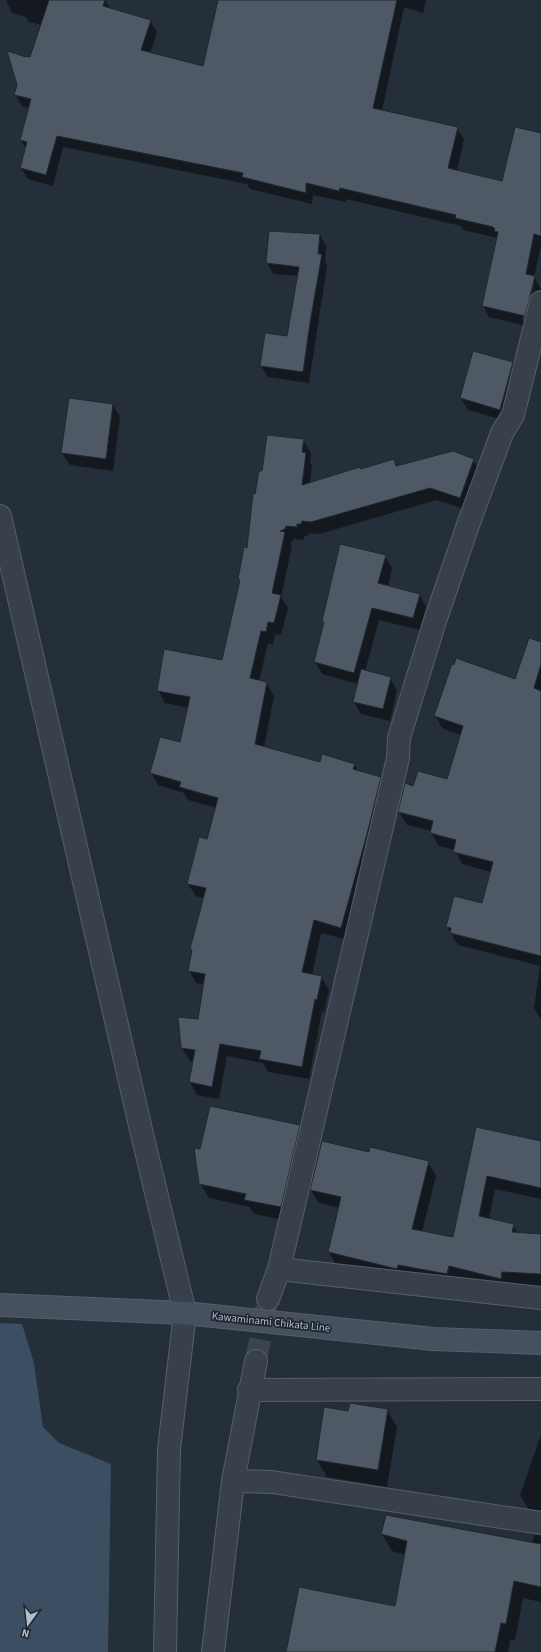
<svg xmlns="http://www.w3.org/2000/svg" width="541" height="1652" viewBox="0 0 541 1652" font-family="'Source Sans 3',sans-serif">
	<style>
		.water { fill: #3b4e62 }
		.shadow { fill: #0007; fill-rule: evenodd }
		.building { fill: #4e5965; stroke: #1f2832 }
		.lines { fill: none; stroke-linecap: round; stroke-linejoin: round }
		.minor-tunnel { stroke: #3a444f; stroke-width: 22; stroke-dasharray: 22 11; stroke-linecap: butt }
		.minor-casing { stroke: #565f69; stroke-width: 24 }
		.secondary-casing { stroke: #565f69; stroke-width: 24 }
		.minor { stroke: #38414b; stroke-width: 22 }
		.secondary { stroke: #46505e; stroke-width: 22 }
		.labels { text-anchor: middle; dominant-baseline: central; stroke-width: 3.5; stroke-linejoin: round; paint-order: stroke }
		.street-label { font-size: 11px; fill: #b4bcc6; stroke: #1d2630 }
	</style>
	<rect width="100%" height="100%" fill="#242f3a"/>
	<path class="water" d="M0 1323 22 1324 34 1363 43 1427 59 1443 111 1464 108 1652H0Z"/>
	<g class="shadow">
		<path d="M6 0H105L111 10 150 21 157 32 150 54 204 67 219 0H426L423 13 404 7 382 111 457 128 464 139 457 171 502 182 541 134V246L534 277 541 289 531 327 489 317 483 305 498 238 463 230 461 226 346 199V202L313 195 312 204 250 189 247 184 63 147 53 186 28 179 21 168 26 149 21 140 29 108 22 106 15 94 27 58H31L41 25 29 22 26 17 12 13ZM533 281 534 286 524 321 522 320Z"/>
		<path d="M320 235 326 246 325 261 327 266 309 383 268 377 261 366 287 337 299 276 273 274 267 263Z"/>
		<path d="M513 363 520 375 507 421 468 410 461 398Z"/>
		<path d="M113 405 120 417 113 471 70 465 62 453Z"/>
		<path d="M303 440 311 453 310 462 312 466 310 483 361 470 394 460 398 467 473 460 480 472 467 510 437 500 319 534 309 533 308 536H304V540L293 539 292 542 290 543 292 546 281 597 288 608 281 635 275 634 273 645 268 643 259 681 266 683 274 696 264 747 320 763 354 764 358 771 380 777 388 790 348 940 321 933 312 975 321 977 329 990 324 1012 322 1011 309 1079 268 1072 263 1063 227 1056 219 1099 197 1095 190 1082 194 1061H190L182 1048 199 1020 205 985 196 983 189 970 193 952 191 949 205 899 196 896 188 884 208 841 217 808 188 800 184 793 158 785 151 772 180 743 189 708 165 703 158 690 223 661 241 582 239 579 247 549 256 495 263 472Z"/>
		<path d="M385 556 392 568 388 586 419 594 426 607 420 630 379 620 365 671 390 678 397 690 390 721 361 714 354 702 358 684 322 674 315 662 325 624 323 621Z"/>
		<path d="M541 643V1020L534 1008 540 966 458 945 447 927 483 904 491 872 462 864 455 850 439 846 431 833 432 831 407 825 399 812 414 787 448 780 461 735 442 728 435 715 516 680Z"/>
		<path d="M299 1126 308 1141 289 1221 254 1214 250 1207 209 1198 200 1183 201 1150Z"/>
		<path d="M477 1129 541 1142V1199L495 1189 489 1219 513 1225 518 1233 541 1235V1287L337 1266 329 1252 340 1208 319 1203 311 1190 370 1153 428 1162 436 1176 422 1232 454 1239Z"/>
		<path d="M387 1410 397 1427 387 1487 327 1477 317 1460 349 1413Z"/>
		<path d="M541 1435V1516L530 1512 520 1495Z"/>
		<path d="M382 1534 532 1543 534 1535H541V1602L523 1598 515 1640H510L508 1652H287L396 1607 406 1555 392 1551Z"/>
	</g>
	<g class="building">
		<path d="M49 0H105L103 6 151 20 141 50 203 66 218 0H397L373 108 458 127 448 168 502 181 515 127 541 133V236L534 234 526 274 535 276 525 316 482 306 498 232 494 231 495 229 493 227 455 218 456 215 340 188 339 191 306 183V193L242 177 243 173 57 136 46 175 20 168 27 142 20 140 31 99 14 95 17 85 7 51 26 57 27 56 30 57Z"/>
		<path d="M269 231 320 234 318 254H322L310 323 303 372 260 366 265 333 287 336 299 267 266 263Z"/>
		<path d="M473 351 513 362 500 410 460 398Z"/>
		<path d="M69 398 113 404 106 459 61 453Z"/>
		<path d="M267 435 304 439 302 452 306 453 302 485 360 467 361 469 394 459 396 466 453 451 474 459 460 498 430 488 311 522 302 521 301 524H297V527L286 526 285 529 280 531 285 532 272 593 281 595 274 623 268 622 266 632 261 631 250 678 267 682 255 744 320 762 322 754 355 764 353 769 381 777 367 834 341 928 314 920 302 972 322 976 317 1000 315 999 302 1067 259 1059 261 1051 220 1044 212 1087 189 1082 195 1050 181 1048 178 1017 198 1019 205 974 188 971 192 950 190 949 206 888 187 884 199 837 207 839 218 798 179 787 181 782 150 773 160 737 180 742 190 697 157 691 164 649 222 660 240 580 238 579 244 547 247 548 253 493 255 494 259 471H262Z"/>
		<path d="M340 544 386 555 378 583 420 594 413 618 372 608 354 673 314 662 324 622 322 621Z"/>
		<path d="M529 638 541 642V664L534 688 541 691V956L450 933 451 928 446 927 454 896 482 903 493 862 453 852 456 840 430 833 433 821 398 812 405 783 413 786 418 771 447 779 463 726 434 716 452 664 454 665 456 658 515 679Z"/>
		<path d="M361 669 391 677 383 709 353 702Z"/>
		<path d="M210 1106 300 1125 281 1207 244 1200 246 1194 199 1184 194 1148 200 1149Z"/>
		<path d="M476 1127 541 1141V1188L487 1176 479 1216 514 1224 512 1232 541 1234V1274L502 1272 501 1279 449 1266 447 1274 398 1265 397 1269 328 1252 341 1197 310 1190 322 1141 369 1152 370 1147 429 1161 412 1229 453 1237Z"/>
		<path d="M350 1403 388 1409 378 1470 316 1460 324 1407 348 1411Z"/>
		<path d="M386 1515 541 1544V1587L514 1581 506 1624 501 1623 495 1652H286L299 1587 395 1606 407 1541 381 1534Z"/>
	</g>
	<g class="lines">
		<path class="minor-tunnel" d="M256 1361 268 1299"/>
		<g class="minor-casing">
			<g id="minor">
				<path d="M0 516 142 1134 185 1313 169 1449 165 1652"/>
				<path d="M279 1269 541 1298"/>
				<path d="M268 1299 279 1269 398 758 399 738 435 621 468 525 502 433 513 415 541 302"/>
				<path d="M249 1390 541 1389"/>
				<path d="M233 1481 272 1482 541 1523"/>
				<path d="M213 1652 233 1481 256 1361"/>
			</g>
		</g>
		<g class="secondary-casing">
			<path id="secondary" d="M0 1305 185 1313 433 1339 541 1343"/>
		</g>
		<use href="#minor" class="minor"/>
		<use href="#secondary" class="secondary"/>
	</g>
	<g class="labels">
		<g class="street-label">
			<text transform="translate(271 1322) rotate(6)">Kawaminami Chikata Line</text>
		</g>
	</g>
	<g transform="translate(28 1624) rotate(195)" stroke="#1d2630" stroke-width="3" paint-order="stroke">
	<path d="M0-3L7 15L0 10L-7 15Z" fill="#b4bcc6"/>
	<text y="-6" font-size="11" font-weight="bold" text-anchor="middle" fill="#b4bcc6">N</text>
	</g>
</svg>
